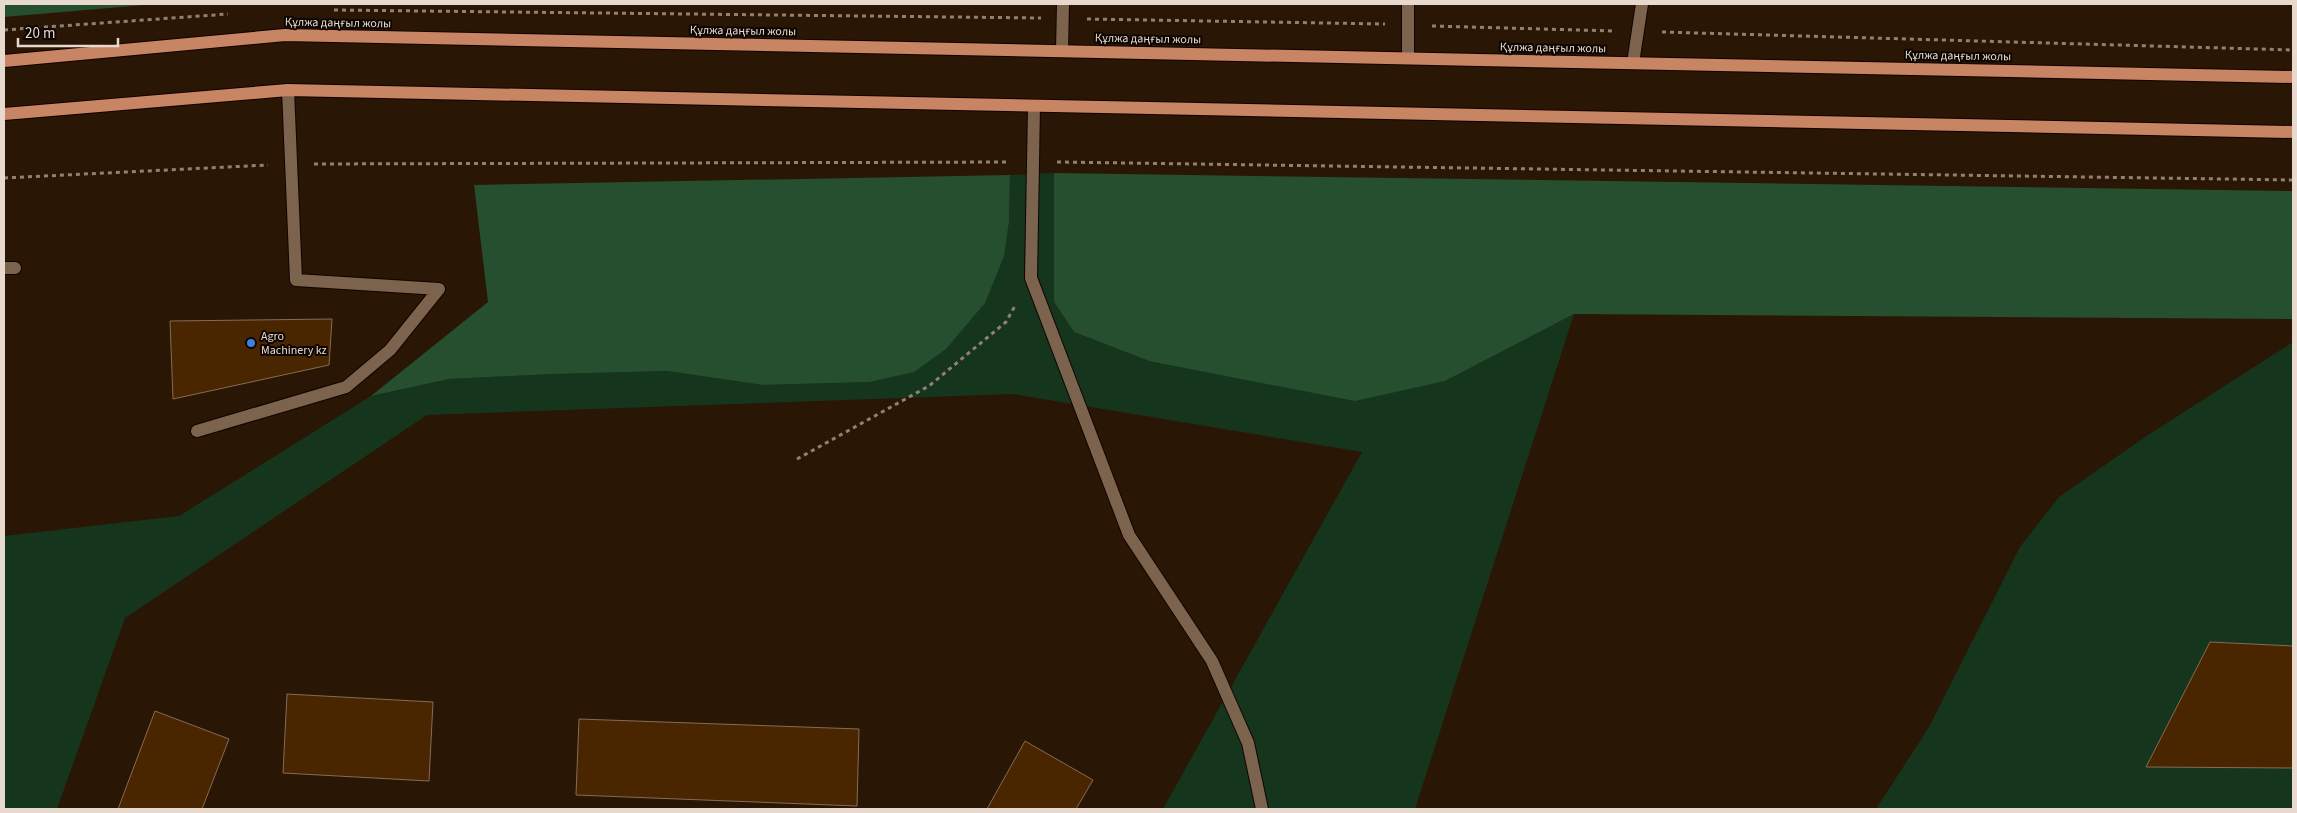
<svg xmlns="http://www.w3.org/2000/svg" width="2297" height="813" viewBox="0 0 2297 813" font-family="'Source Sans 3',sans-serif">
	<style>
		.green { fill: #15351d }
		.forest { fill: #254f2f }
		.building { fill: #492600; stroke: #856c57 }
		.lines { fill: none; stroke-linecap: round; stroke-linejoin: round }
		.minor-casing { stroke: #110300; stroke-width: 14 }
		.major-casing { stroke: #110300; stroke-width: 14 }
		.path { stroke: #928172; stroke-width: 3; stroke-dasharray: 4 4; stroke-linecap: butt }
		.minor { stroke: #7b634e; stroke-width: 12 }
		.major { stroke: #c88563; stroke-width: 12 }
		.shop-dot { fill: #3f7fe0; stroke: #0c0501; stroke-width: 2 }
		.labels { text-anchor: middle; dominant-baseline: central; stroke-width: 4; stroke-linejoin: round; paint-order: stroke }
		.street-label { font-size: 12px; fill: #e7d9cd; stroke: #0c0501 }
		.poi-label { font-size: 12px; fill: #e7d9cd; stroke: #0c0501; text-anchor: start }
	</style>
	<rect width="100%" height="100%" fill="#2a1604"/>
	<g class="green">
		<path d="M1054 173V302L1074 332 1149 361 1445 381 1574 314 1415 809H1163L1362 452 1013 394 427 415 125 618 57 809H4V536L179 516 371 396 449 379 553 374 667 371 763 385 869 382 1009 221 1010 175Z"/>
		<path d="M2293 342V809H1876L1929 727 2020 547 2059 497 2145 437Z"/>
	</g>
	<g class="forest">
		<path d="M4 4H156L4 17Z"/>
		<path d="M1054 173 2293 191V319L1574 314 1445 381 1355 401 1149 361 1074 332 1054 302Z"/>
		<path d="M1010 175 1009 221 1004 256 985 303 946 349 914 372 869 382 763 385 667 371 553 374 449 379 371 396 488 302 474 185Z"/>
	</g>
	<g class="building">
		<path d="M332 319 329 365 173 399 170 321Z"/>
		<path d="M2210 642 2293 646V768L2146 767Z"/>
		<path d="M287 694 433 702 429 781 283 773Z"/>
		<path d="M155 711 229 739 202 809H118Z"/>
		<path d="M579 719 859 729 857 806 576 795Z"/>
		<path d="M1025 741 1093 780 1076 809H987Z"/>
	</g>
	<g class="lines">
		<g class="minor-casing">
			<g id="minor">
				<path d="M1062 51 1063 4"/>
				<path d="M1408 58V4"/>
				<path d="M1633 63 1642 4"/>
				<path d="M1034 106 1031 278 1129 535 1212 661 1248 743 1262 809"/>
				<path d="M4 268H15"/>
				<path d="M197 431 346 387 390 350 439 289 296 280 288 90"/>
			</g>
		</g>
		<g class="major-casing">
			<g id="major">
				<path d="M4 61 285 35 2293 77"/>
				<path d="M4 114 288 90 2293 132"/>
			</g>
		</g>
		<g class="path">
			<path d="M334 10 1041 18"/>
			<path d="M1087 19 1385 24"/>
			<path d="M1432 26 1615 31"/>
			<path d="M4 30 228 14"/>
			<path d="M1662 32 2293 50"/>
			<path d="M1057 162 2293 180"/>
			<path d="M314 164 1010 162"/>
			<path d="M4 178 268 165"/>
			<path d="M797 459 929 386 1006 322 1016 304"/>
		</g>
		<use href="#minor" class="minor"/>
		<use href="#major" class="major"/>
	</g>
	<circle class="shop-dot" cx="251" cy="343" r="5"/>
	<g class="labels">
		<g class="street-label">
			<text transform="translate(338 23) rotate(1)">Құлжа даңғыл жолы</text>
			<text transform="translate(743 31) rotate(1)">Құлжа даңғыл жолы</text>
			<text transform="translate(1148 39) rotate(1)">Құлжа даңғыл жолы</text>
			<text transform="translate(1553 48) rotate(1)">Құлжа даңғыл жолы</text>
			<text transform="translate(1958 56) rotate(1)">Құлжа даңғыл жолы</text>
		</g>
		<g class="poi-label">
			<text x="261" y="336">Agro<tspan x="261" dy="14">Machinery kz</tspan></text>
		</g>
	</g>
	<rect width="2297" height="813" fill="none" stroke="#e7d9cd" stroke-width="10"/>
	<path d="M18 38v8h100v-8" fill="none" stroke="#e7d9cd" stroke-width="2.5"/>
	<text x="25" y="38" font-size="15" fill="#e7d9cd" stroke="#0c0501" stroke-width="4" paint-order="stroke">20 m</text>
</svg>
